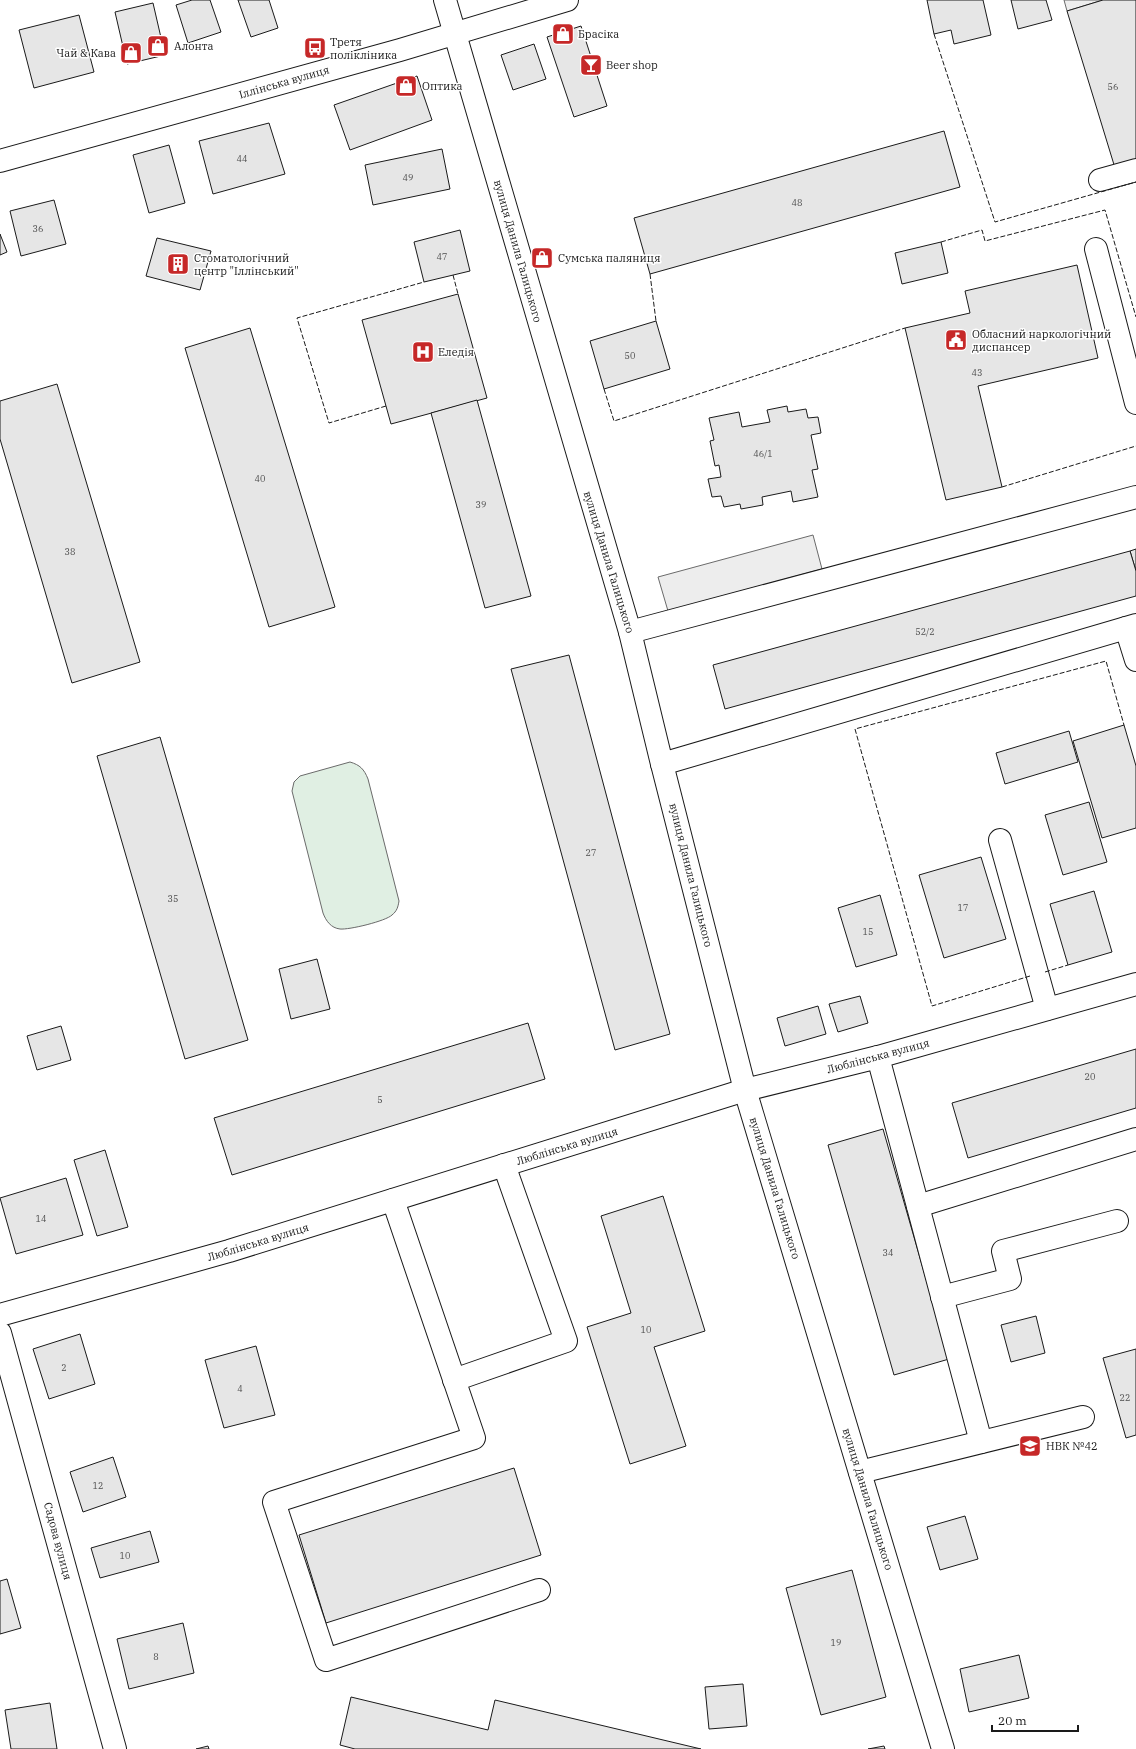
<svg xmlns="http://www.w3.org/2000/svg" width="1136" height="1749" viewBox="0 0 1136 1749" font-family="'IBM Plex Serif',serif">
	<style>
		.green { fill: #e0efe3; stroke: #6a6a6a }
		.parking { fill: #ededed; stroke: #6a6a6a }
		.building { fill: #e6e6e6; stroke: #1a1a1a }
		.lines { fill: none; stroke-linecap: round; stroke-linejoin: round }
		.minor-casing { stroke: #1a1a1a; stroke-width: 24 }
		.major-casing { stroke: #1a1a1a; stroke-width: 24 }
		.minor { stroke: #fff; stroke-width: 22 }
		.major { stroke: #fff; stroke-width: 22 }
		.fence { stroke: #1a1a1a; stroke-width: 1; stroke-dasharray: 5 2; stroke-linecap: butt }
		.labels { text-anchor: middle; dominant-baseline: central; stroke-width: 3; stroke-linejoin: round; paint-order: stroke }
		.number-label { font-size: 9px; fill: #4d4d4d }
		.poi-label { font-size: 11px; fill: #1a1a1a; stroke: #fff; text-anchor: start }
		.street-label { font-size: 11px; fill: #1a1a1a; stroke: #fff }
	</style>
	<rect width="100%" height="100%" fill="#fff"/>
	<path class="green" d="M350 762C360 765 364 769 368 779L399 901C398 907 397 911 392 915 386 921 349 930 340 929 331 928 326 921 323 913L292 791 294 782 300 776Z"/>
	<g class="parking">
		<path d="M1064 0H1103L1067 11Z"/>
		<path d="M813 535 822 569 668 611 658 577Z"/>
	</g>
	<g class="building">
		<path d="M192 0H210L221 32 188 43 176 5Z"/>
		<path d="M238 0H269L278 28 251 37Z"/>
		<path d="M927 0H983L991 35 954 44 951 30 934 34Z"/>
		<path d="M1011 0H1046L1052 20 1018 29Z"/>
		<path d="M1103 0H1136V161L1115 168 1067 11Z"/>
		<path d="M153 3 165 55 127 64 115 12Z"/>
		<path d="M79 15 94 72 34 88 19 30Z"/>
		<path d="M581 26 607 106 574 117 547 37Z"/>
		<path d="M534 44 546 79 513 90 501 55Z"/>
		<path d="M417 76 432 120 350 150 334 105Z"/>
		<path d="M269 123 285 174 213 194 199 141Z"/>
		<path d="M944 131 960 187 650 274 634 218Z"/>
		<path d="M169 145 185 203 149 213 133 155Z"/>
		<path d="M442 149 450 189 373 205 365 165Z"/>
		<path d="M54 200 66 244 21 256 10 211Z"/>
		<path d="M460 230 470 271 424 282 414 242Z"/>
		<path d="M0 234 7 252 0 255Z"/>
		<path d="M157 238 211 251 200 290 146 276Z"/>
		<path d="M941 242 948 273 902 284 895 253Z"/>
		<path d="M1077 265 1098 358 978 386 1002 487 946 500 905 328 970 313 965 291Z"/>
		<path d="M458 294 487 398 391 424 362 320Z"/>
		<path d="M656 321 670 369 604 389 590 341Z"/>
		<path d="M250 328 335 607 269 627 185 348Z"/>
		<path d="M57 384 140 662 72 683 0 439V401Z"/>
		<path d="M477 400 531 596 485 608 431 413Z"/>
		<path d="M787 406 788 412 806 409 808 418 818 417 821 433 811 435 818 469 812 470 818 497 793 502 791 491 762 497 763 505 741 509 740 504 724 507 721 496 712 497 708 479 721 477 719 465 715 466 710 441 714 440 709 418 739 412 742 427 770 422 767 410Z"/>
		<path d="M1136 549V571L1130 551Z"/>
		<path d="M1130 551 1136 571V596L725 709 713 665Z"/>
		<path d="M569 655 670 1034 615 1050 511 669Z"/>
		<path d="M1124 725 1136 766V828L1102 838 1073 741Z"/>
		<path d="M1069 731 1078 762 1005 784 996 753Z"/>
		<path d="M160 737 248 1040 185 1059 97 756Z"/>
		<path d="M1089 802 1107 862 1063 875 1045 815Z"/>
		<path d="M981 857 1006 939 944 958 919 875Z"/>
		<path d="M1094 891 1112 952 1068 965 1050 904Z"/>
		<path d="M880 895 897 955 856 967 838 908Z"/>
		<path d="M317 959 330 1009 291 1019 279 969Z"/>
		<path d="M860 996 868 1023 838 1032 829 1004Z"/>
		<path d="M818 1006 826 1034 785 1046 777 1018Z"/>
		<path d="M528 1023 545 1079 232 1175 214 1118Z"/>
		<path d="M61 1026 71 1060 37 1070 27 1036Z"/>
		<path d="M1136 1049V1108L968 1158 952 1103Z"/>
		<path d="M883 1129 949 1359 894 1375 828 1145Z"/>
		<path d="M105 1150 128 1227 97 1236 74 1160Z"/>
		<path d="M66 1178 83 1235 16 1254 0 1198Z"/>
		<path d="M663 1196 705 1331 654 1347 686 1446 630 1464 587 1327 631 1313 601 1216Z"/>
		<path d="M1036 1316 1045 1353 1011 1362 1001 1325Z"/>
		<path d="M80 1334 95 1384 49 1399 33 1349Z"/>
		<path d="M256 1346 275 1415 224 1428 205 1360Z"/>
		<path d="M1136 1349V1435L1126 1438 1103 1358Z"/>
		<path d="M113 1457 126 1497 83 1512 70 1472Z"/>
		<path d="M514 1468 541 1555 326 1623 299 1535Z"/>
		<path d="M965 1516 978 1559 940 1570 927 1527Z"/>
		<path d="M150 1531 159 1562 100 1578 91 1548Z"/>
		<path d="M852 1570 886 1697 821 1715 786 1588Z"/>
		<path d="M7 1579 21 1628 0 1634V1581Z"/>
		<path d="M183 1623 194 1673 129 1689 117 1639Z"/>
		<path d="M1019 1655 1029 1698 969 1712 960 1669Z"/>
		<path d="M743 1684 747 1726 709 1729 705 1687Z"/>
		<path d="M351 1697 488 1730 495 1700 701 1749H355L340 1745Z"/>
		<path d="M50 1703 57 1749H11L5 1710Z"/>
		<path d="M208 1746 209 1749H196Z"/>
		<path d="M884 1746 885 1749H868Z"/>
	</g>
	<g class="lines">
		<g class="minor-casing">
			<g id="minor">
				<path d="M445 0 630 632 662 764 745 1090 943 1749"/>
				<path d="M1100 180 1136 170"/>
				<path d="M1096 249 1136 403"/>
				<path d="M1126 628 1136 660"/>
				<path d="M630 632 1136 497"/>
				<path d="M662 764 1136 625"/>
				<path d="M1000 840 1047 1009"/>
				<path d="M878 1057 981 1442"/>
				<path d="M393 1200 474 1438 274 1502 326 1660 539 1590"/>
				<path d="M918 1206 1136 1139"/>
				<path d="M942 1297 1010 1279 1003 1251 1117 1221"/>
				<path d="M0 1315 229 1251 745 1090 878 1057 1136 984"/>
				<path d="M0 1333 115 1749"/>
				<path d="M454 1380 566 1341 504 1165"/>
				<path d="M860 1472 1083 1417"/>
			</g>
		</g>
		<g class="major-casing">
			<path id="major" d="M0 161 400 50 567 0"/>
		</g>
		<use href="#minor" class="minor"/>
		<use href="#major" class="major"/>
		<g class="fence">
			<path d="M934 34 995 222 1136 182"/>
			<path d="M941 242 982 230 985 241 1105 210 1136 317"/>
			<path d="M650 274 656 321"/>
			<path d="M453 275 458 294"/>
			<path d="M604 389 614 421 905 328"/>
			<path d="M386 406 329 423 297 318 424 282"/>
			<path d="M1002 487 1136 446"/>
			<path d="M1045 972 1068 965"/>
			<path d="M1030 976 932 1006 855 729 1106 661 1124 725"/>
		</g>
	</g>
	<defs>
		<g id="shop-square" transform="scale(1.15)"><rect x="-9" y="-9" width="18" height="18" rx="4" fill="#c62828" stroke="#fff"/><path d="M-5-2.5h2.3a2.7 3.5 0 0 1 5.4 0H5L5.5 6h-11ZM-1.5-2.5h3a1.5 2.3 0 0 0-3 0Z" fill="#fff"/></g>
		<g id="bus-square" transform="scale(1.15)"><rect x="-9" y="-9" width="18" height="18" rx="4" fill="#c62828" stroke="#fff"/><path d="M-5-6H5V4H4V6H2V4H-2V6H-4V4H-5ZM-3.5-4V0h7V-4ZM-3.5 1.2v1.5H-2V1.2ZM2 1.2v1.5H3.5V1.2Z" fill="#fff"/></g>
		<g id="bar-square" transform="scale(1.15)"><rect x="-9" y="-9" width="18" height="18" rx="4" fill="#c62828" stroke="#fff"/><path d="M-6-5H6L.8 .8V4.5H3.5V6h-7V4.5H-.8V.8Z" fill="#fff"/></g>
		<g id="building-square" transform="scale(1.15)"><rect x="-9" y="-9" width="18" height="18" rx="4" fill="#c62828" stroke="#fff"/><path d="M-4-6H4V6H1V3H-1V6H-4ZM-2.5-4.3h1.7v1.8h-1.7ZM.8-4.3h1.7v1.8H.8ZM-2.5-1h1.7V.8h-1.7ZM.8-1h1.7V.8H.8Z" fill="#fff"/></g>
		<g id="civic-square" transform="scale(1.15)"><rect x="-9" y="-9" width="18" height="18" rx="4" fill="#c62828" stroke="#fff"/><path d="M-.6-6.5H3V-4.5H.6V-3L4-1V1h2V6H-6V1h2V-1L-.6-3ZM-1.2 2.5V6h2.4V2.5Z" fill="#fff"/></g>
		<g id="hospital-square" transform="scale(1.15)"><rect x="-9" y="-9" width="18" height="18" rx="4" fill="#c62828" stroke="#fff"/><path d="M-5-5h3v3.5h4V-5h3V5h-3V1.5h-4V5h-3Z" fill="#fff"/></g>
		<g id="school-square" transform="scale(1.15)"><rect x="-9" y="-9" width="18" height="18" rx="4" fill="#c62828" stroke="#fff"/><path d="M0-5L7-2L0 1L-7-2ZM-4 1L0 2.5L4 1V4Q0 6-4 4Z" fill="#fff"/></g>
	</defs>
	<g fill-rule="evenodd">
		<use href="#shop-square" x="563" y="34"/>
		<use href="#shop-square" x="158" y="46"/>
		<use href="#bus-square" x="315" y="48"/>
		<use href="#shop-square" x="131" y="53"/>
		<use href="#bar-square" x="591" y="65"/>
		<use href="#shop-square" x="406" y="86"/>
		<use href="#shop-square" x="542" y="258"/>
		<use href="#building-square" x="178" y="264"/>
		<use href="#civic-square" x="956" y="340"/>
		<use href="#hospital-square" x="423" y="352"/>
		<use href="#school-square" x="1030" y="1446"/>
	</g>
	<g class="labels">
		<g class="number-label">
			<text x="1113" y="86">56</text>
			<text x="242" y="158">44</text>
			<text x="408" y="177">49</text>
			<text x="797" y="202">48</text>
			<text x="38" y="228">36</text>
			<text x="442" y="256">47</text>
			<text x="630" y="355">50</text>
			<text x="977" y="372">43</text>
			<text x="763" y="453">46/1</text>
			<text x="260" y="478">40</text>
			<text x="481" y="504">39</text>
			<text x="70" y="551">38</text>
			<text x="925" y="631">52/2</text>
			<text x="591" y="852">27</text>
			<text x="173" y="898">35</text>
			<text x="963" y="907">17</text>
			<text x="868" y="931">15</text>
			<text x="1090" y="1076">20</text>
			<text x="380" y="1099">5</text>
			<text x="41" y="1218">14</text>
			<text x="888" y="1252">34</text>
			<text x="646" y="1329">10</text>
			<text x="64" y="1367">2</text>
			<text x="240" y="1388">4</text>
			<text x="1125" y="1397">22</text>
			<text x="98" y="1485">12</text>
			<text x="125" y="1555">10</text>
			<text x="836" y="1642">19</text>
			<text x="156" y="1656">8</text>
		</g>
		<g class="poi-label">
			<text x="578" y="34">Брасіка</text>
			<text x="330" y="42">Третя<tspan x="330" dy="13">полікліника</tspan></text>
			<text x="174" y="46">Алонта</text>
			<text x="116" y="53" text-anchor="end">Чай &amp; Кава</text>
			<text x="606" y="65">Beer shop</text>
			<text x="422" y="86">Оптика</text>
			<text x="194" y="258">Стоматологічний<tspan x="194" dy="13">центр "Іллінський"</tspan></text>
			<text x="558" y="258">Сумська паляниця</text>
			<text x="972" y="334">Обласний наркологічний<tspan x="972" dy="13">диспансер</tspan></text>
			<text x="438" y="352">Еледія</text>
			<text x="1046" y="1446">НВК №42</text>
		</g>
		<g class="street-label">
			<text transform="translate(284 82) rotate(-16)">Іллінська вулиця</text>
			<text transform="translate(518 251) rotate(74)">вулиця Данила Галицького</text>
			<text transform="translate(609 562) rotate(73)">вулиця Данила Галицького</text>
			<text transform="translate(691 875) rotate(76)">вулиця Данила Галицького</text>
			<text transform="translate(878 1056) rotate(-15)">Люблінська вулиця</text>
			<text transform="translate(567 1146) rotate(-17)">Люблінська вулиця</text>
			<text transform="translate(775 1188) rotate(73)">вулиця Данила Галицького</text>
			<text transform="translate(258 1242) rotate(-17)">Люблінська вулиця</text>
			<text transform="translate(868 1499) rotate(73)">вулиця Данила Галицького</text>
			<text transform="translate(58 1541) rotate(75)">Садова вулиця</text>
		</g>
	</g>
	<path d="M992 1725v6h86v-6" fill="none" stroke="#1a1a1a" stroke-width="2"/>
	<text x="998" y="1725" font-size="12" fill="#1a1a1a" stroke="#ffffff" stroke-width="3" paint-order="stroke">20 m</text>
</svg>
